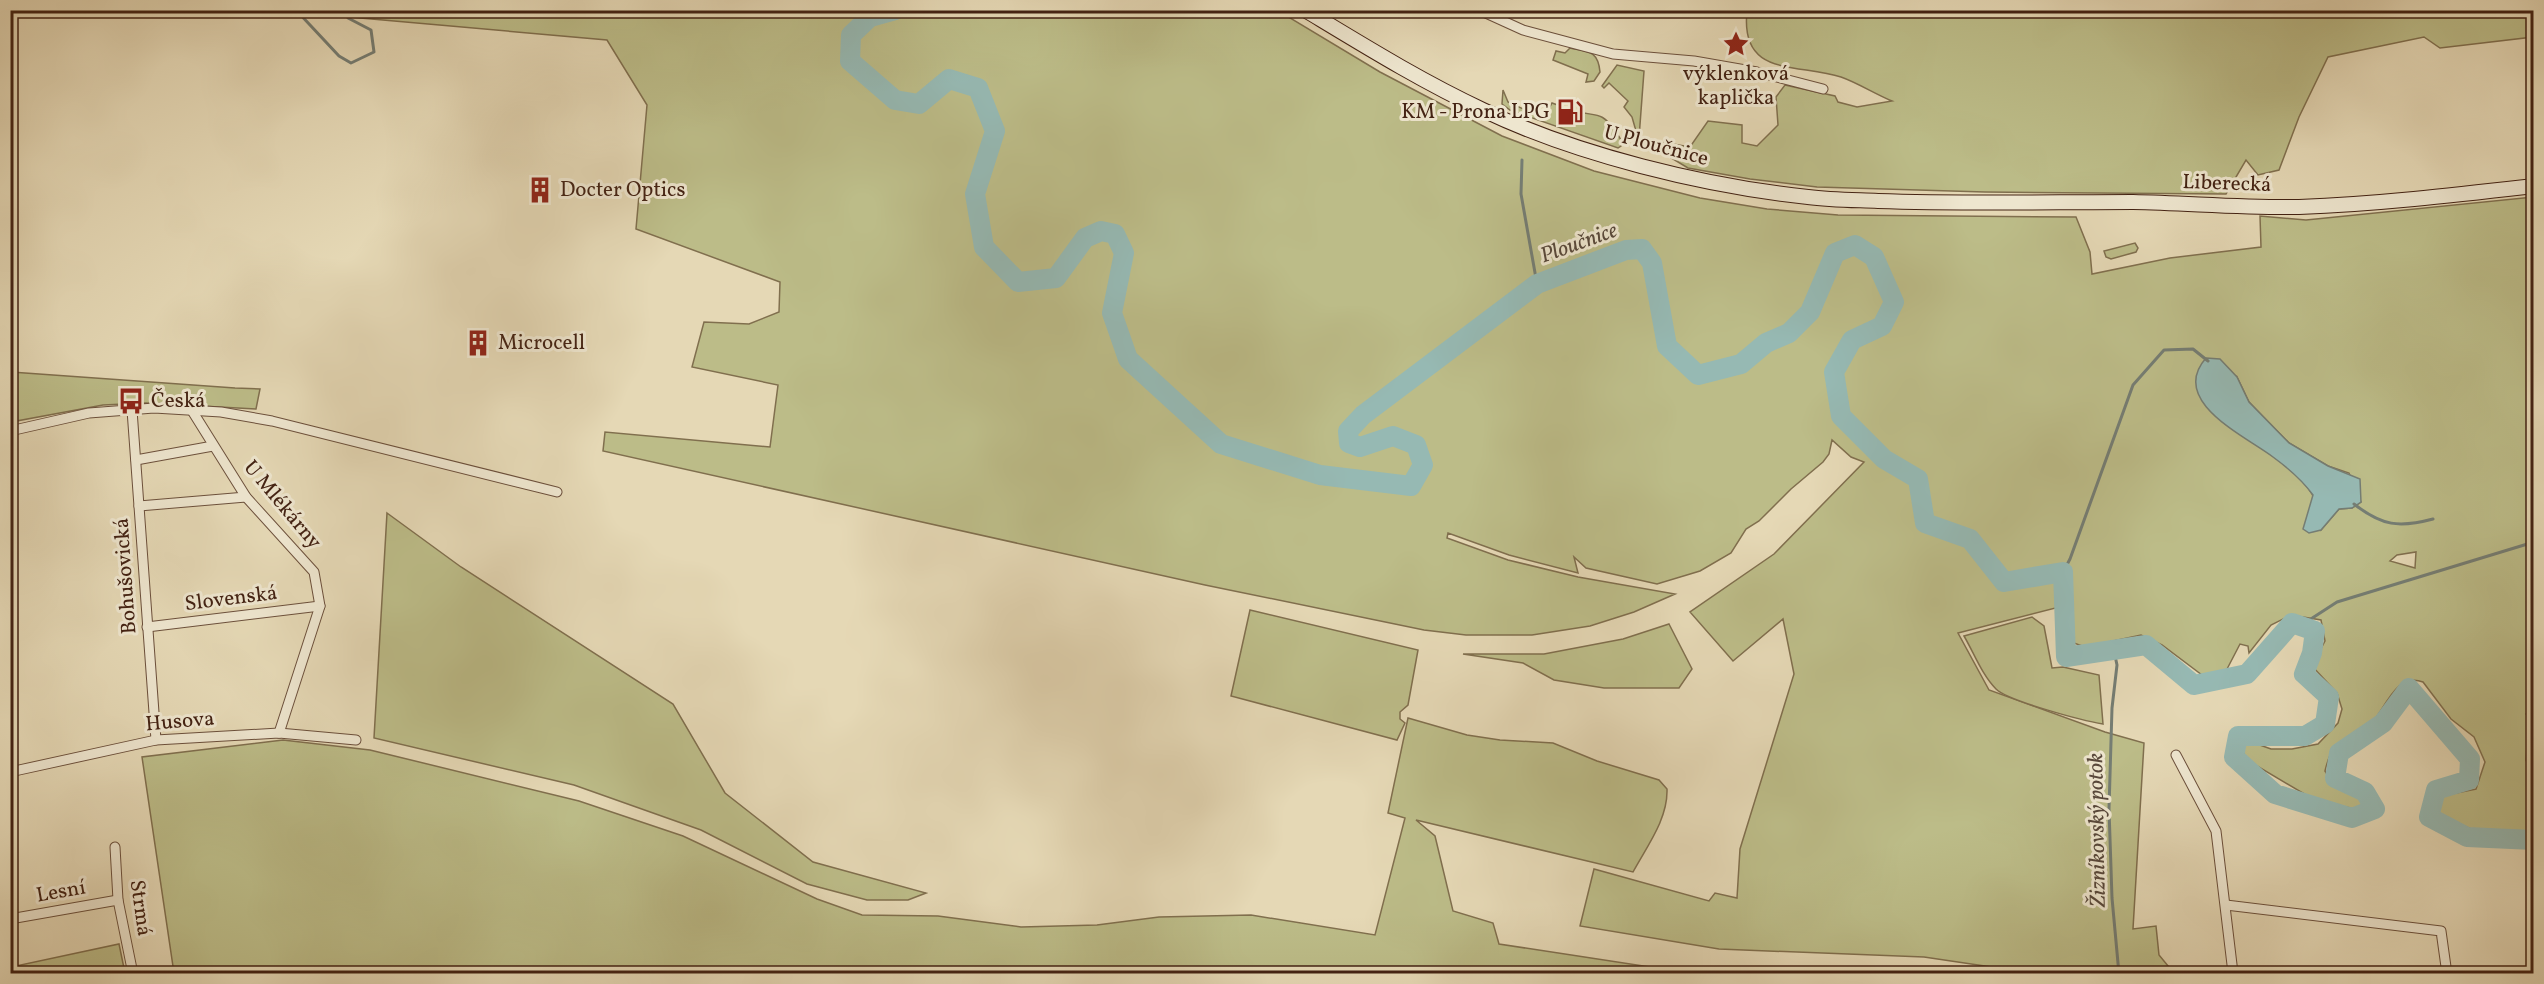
<svg xmlns="http://www.w3.org/2000/svg" width="2544" height="984" viewBox="0 0 2544 984" font-family="Vollkorn,serif">
	<style>
		.green { fill: #bcbc88; stroke: #806f4e; stroke-width: 1.5; fill-rule: evenodd }
		.water { fill: #96b9b3; stroke: #757d73; stroke-width: 1.5 }
		.lines { fill: none; stroke-linecap: round; stroke-linejoin: round }
		.stream { stroke: #757d73; stroke-width: 3 }
		.river { stroke: #96b9b3; stroke-width: 20 }
		.minor-casing { stroke: #6c503c; stroke-width: 11 }
		.tertiary-casing { stroke: #6c503c; stroke-width: 14 }
		.secondary-casing { stroke: #432213; stroke-width: 16 }
		.minor { stroke: #eee6cf; stroke-width: 9 }
		.tertiary { stroke: #eee6cf; stroke-width: 12 }
		.secondary { stroke: #eee6cf; stroke-width: 14 }
		.labels { text-anchor: middle; dominant-baseline: central; stroke-width: 6; stroke-linejoin: round; paint-order: stroke }
		.poi-label { font-size: 21px; fill: #432213; stroke: #eee6cf; text-anchor: start }
		.street-label { font-size: 21px; fill: #432213; stroke: #eee6cf }
		.water-label { font-size: 22px; font-style: italic; fill: #58483b; stroke: #eee6cf }
	</style>
	<rect width="100%" height="100%" fill="#e5d8b5"/>
	<filter id="stains"><feTurbulence type="fractalNoise" baseFrequency=".00333" numOctaves="4"/><feColorMatrix values="0 0 0 0 .2 0 0 0 0 .09 0 0 0 0 .02 0 0 0 .5 -.17"/></filter>
	<radialGradient id="worn" r=".72"><stop offset=".6" stop-color="#630" stop-opacity="0"/><stop offset="1" stop-color="#630" stop-opacity=".3"/></radialGradient>
	<g class="green">
		<path d="M281 11H1286L1285 15 1380 72 1502 136 1594 171 1700 198 1767 209 1838 215 2076 217 2090 252 2092 274 2170 258 2261 247 2260 216 2306 220 2533 197 2534 705 2526 714 2529 717 2526 760 2533 776V832L2488 837 2432 811V805L2446 795 2476 789 2485 762 2474 737 2451 719 2423 682C2392 671 2384 717 2364 732 2341 749 2333 737 2325 771L2333 784 2366 802 2362 809 2323 805 2247 760 2239 744 2243 739 2271 749H2292L2318 744 2338 723 2342 709 2337 693 2312 666 2325 641 2321 620 2291 615 2271 625 2249 653 2248 646 2240 644 2226 671 2206 678 2162 645 2141 635 2085 647 2071 642 2065 611 2067 605 1958 633 1989 690 2105 732 2144 743 2133 929 2156 926 2159 955 2173 972 2032 973 1924 957 1719 949 1580 926 1594 869 1709 901 1715 893 1737 898 1740 849 1794 674 1783 619 1733 661 1690 612 1774 554 1864 462 1851 457 1832 440 1829 454 1823 462 1791 489 1759 521 1746 529 1731 553 1700 571 1657 584 1586 568 1574 557 1578 573 1509 555 1448 533 1447 538 1508 560 1578 577 1675 594 1634 612 1590 626 1532 635H1466L1424 630 1205 585 603 451 605 432 770 447 778 385 692 367 704 322 749 324 779 312 780 282 636 229 647 105 607 40ZM2237 377 2249 402 2289 443 2328 466 2349 473 2361 502 2352 508 2339 509 2321 530C2318 519 2317 504 2312 494 2298 469 2249 440 2225 424ZM2416 552 2415 568 2390 561 2397 555Z"/>
		<path d="M1747 11H2533V37L2440 48 2424 37 2328 57 2299 117 2279 170 2258 175 2246 160 2226 194 1985 192 1817 187 1750 179 1688 168 1638 138 1632 117 1624 107 1628 101 1609 83 1604 88 1602 86 1617 65 1644 71 1639 138 1690 147 1708 121 1742 125V143L1757 146 1778 125 1776 97 1785 85 1835 96 1838 102 1857 107 1892 101C1875 94 1858 83 1841 77 1795 63 1740 77 1747 11Z"/>
		<path d="M1570 48C1588 52 1598 50 1600 72L1594 81 1586 82 1588 74 1553 60 1556 51 1565 53Z"/>
		<path d="M1503 90 1508 102 1532 113 1533 111 1546 114 1552 103 1563 107 1559 116 1570 121 1574 111C1597 117 1601 110 1616 132 1620 138 1622 140 1621 146L1618 148 1510 110 1502 104Z"/>
		<path d="M2135 243 2138 248 2136 252 2111 259 2106 257 2104 251Z"/>
		<path d="M11 372 235 388 260 389 256 409 146 403 103 405 11 422Z"/>
		<path d="M387 513 461 567 673 704 725 793 813 862 926 893 908 900H867L807 884 701 830 574 785 374 738Z"/>
		<path d="M1250 610 1418 650 1408 705 1400 712V719L1405 723 1397 740 1231 696Z"/>
		<path d="M2032 617 2044 626 2052 668 2063 667 2099 675 2103 724C2084 721 2008 701 1996 689 1982 675 1974 653 1964 636Z"/>
		<path d="M1669 624 1692 669 1679 688H1604L1554 680 1523 663 1463 654H1544L1623 639Z"/>
		<path d="M1408 718 1467 735 1500 740 1553 743 1597 761 1659 780 1667 789C1668 819 1647 846 1633 872L1416 820 1435 836 1453 911 1493 923 1499 944 1676 971 1721 973H174L142 757 283 740 370 750 579 801 683 836 817 899 862 915 938 916 1021 927 1097 925 1159 917 1251 915 1375 935 1405 818 1388 813Z"/>
		<path d="M119 944 125 973H11V967Z"/>
		<path d="M1904 969 1941 973H1859Z"/>
	</g>
	<path class="water" d="M2206 358 2220 359 2237 377 2249 402 2289 443 2328 466 2360 479 2361 502 2352 508 2339 509 2321 530 2309 533 2303 529 2313 495C2302 480 2288 468 2273 457 2245 436 2168 401 2206 358Z"/>
	<g class="lines">
		<g class="stream">
			<path d="M296 10 339 56 351 63 374 52 371 30 348 18 345 10"/>
			<path d="M1522 160 1521 194 1537 284"/>
			<path d="M2354 504C2382 526 2399 528 2433 519"/>
			<path d="M2063 572 2070 559 2133 385 2164 350 2193 349 2208 361"/>
			<path d="M2300 626 2337 602 2534 542"/>
			<path d="M2114 651 2117 665 2112 708 2109 809 2112 898 2119 974"/>
		</g>
		<path class="river" d="M895 10 870 17 851 35 850 61 895 100 919 104 949 79 978 88 995 131 975 194 984 247 1018 282 1056 278 1085 238 1101 231 1115 234 1124 253 1112 313 1128 359 1221 444 1320 475 1411 486 1423 465 1416 445 1393 436 1360 447 1349 443 1348 431 1363 415 1537 284 1626 250 1642 249 1652 263 1667 346 1698 375 1741 364 1766 343 1789 333 1810 312 1835 253 1855 245 1874 257 1894 302 1882 326 1852 340 1834 372 1841 416 1884 459 1918 479 1925 523 1970 539 2004 582 2063 572 2066 657 2146 645 2194 685 2247 674 2292 623 2315 631 2312 653 2304 674 2329 697 2325 724 2305 736H2238L2234 757 2275 794 2352 818 2375 809 2365 792 2335 778 2339 753 2383 723 2409 688 2470 759 2469 780 2436 790 2429 817 2467 837 2534 840"/>
		<g class="minor-casing">
			<g id="minor">
				<path d="M1479 10 1523 30 1613 54 1694 61 1757 72 1823 89"/>
				<path d="M191 409 246 497 314 572 320 606 279 733"/>
				<path d="M132 410 156 740"/>
				<path d="M10 431 89 413 154 408 221 412 272 421 557 492"/>
				<path d="M136 460 213 446"/>
				<path d="M139 506 246 497"/>
				<path d="M147 627 320 606"/>
				<path d="M2176 755 2216 831 2233 973"/>
				<path d="M10 772 156 740 279 733 356 740"/>
				<path d="M115 847 118 900 133 974"/>
				<path d="M2226 905 2441 931 2447 974"/>
				<path d="M10 919 118 900"/>
			</g>
		</g>
		<g class="tertiary-casing">
			<path id="tertiary" d="M2232 974H2233"/>
		</g>
		<g class="secondary-casing">
			<path id="secondary" d="M1305 10C1363 45 1421 81 1483 110 1577 155 1704 186 1808 197 1831 200 1855 200 1878 201 1963 204 2048 202 2133 202 2188 203 2243 208 2299 207 2377 204 2455 195 2534 186"/>
		</g>
		<use href="#minor" class="minor"/>
		<use href="#tertiary" class="tertiary"/>
		<use href="#secondary" class="secondary"/>
	</g>
	<defs>
		<g id="sight-bare" transform="scale(2.07)"><path d="M0-6L1.8-2.2L6-1.7L2.9 1.2L3.7 5.4L0 3.3L-3.7 5.4L-2.9 1.2L-6-1.7L-1.8-2.2Z" fill="#8f2418" stroke="#eee6cf" stroke-width="2.5" paint-order="stroke"/></g>
		<g id="fuel-bare" transform="scale(2.07)"><path d="M-5.5-6h7V0h2V4h1.3V-2.5L3-4.5l.8-.8L6-3V5H2.5V1h-1V6h-7ZM-4.2-4.7v3.2H.2V-4.7Z" fill="#8f2418" stroke="#eee6cf" stroke-width="2.5" paint-order="stroke"/></g>
		<g id="building-bare" transform="scale(2.07)"><path d="M-4-6H4V6H1V3H-1V6H-4ZM-2.5-4.3h1.7v1.8h-1.7ZM.8-4.3h1.7v1.8H.8ZM-2.5-1h1.7V.8h-1.7ZM.8-1h1.7V.8H.8Z" fill="#8f2418" stroke="#eee6cf" stroke-width="2.5" paint-order="stroke"/></g>
		<g id="bus-bare" transform="scale(2.07)"><path d="M-5-6H5V4H4V6H2V4H-2V6H-4V4H-5ZM-3.5-4V0h7V-4ZM-3.5 1.2v1.5H-2V1.2ZM2 1.2v1.5H3.5V1.2Z" fill="#8f2418" stroke="#eee6cf" stroke-width="2.5" paint-order="stroke"/></g>
	</defs>
	<g fill-rule="evenodd">
		<use href="#sight-bare" x="1736" y="44"/>
		<use href="#fuel-bare" x="1570" y="112"/>
		<use href="#building-bare" x="540" y="190"/>
		<use href="#building-bare" x="478" y="343"/>
		<use href="#bus-bare" x="131" y="401"/>
	</g>
	<g class="labels">
		<g class="poi-label">
			<text x="1736" y="74" text-anchor="middle">výklenková<tspan x="1736" dy="24">kaplička</tspan></text>
			<text x="1550" y="112" text-anchor="end">KM - Prona LPG</text>
			<text x="560" y="190">Docter Optics</text>
			<text x="498" y="343">Microcell</text>
			<text x="151" y="401">Česká</text>
		</g>
		<g class="street-label">
			<text transform="translate(1656 146) rotate(15)">U Ploučnice</text>
			<text transform="translate(2227 184) rotate(2)">Liberecká</text>
			<text transform="translate(282 505) rotate(50)">U Mlékárny</text>
			<text transform="translate(126 576) rotate(-94)">Bohušovická</text>
			<text transform="translate(231 599) rotate(-7)">Slovenská</text>
			<text transform="translate(180 722) rotate(-5)">Husova</text>
			<text transform="translate(61 892) rotate(-10)">Lesní</text>
			<text transform="translate(140 908) rotate(82)">Strmá</text>
		</g>
		<g class="water-label">
			<text transform="translate(1579 244) rotate(-20)">Ploučnice</text>
			<text transform="translate(2098 830) rotate(-91)">Žizníkovský potok</text>
		</g>
	</g>
	<rect width="2544" height="984" fill="none" stroke="#e5d8b5" stroke-width="36"/>
	<rect x="12" y="12" width="2520" height="960" fill="none" stroke="#432213" stroke-width="3"/>
	<rect x="18" y="18" width="2508" height="948" fill="none" stroke="#432213" stroke-width="1.5"/>
	<rect width="100%" height="100%" filter="url(#stains)"/>
	<rect width="100%" height="100%" fill="url(#worn)"/>
</svg>
